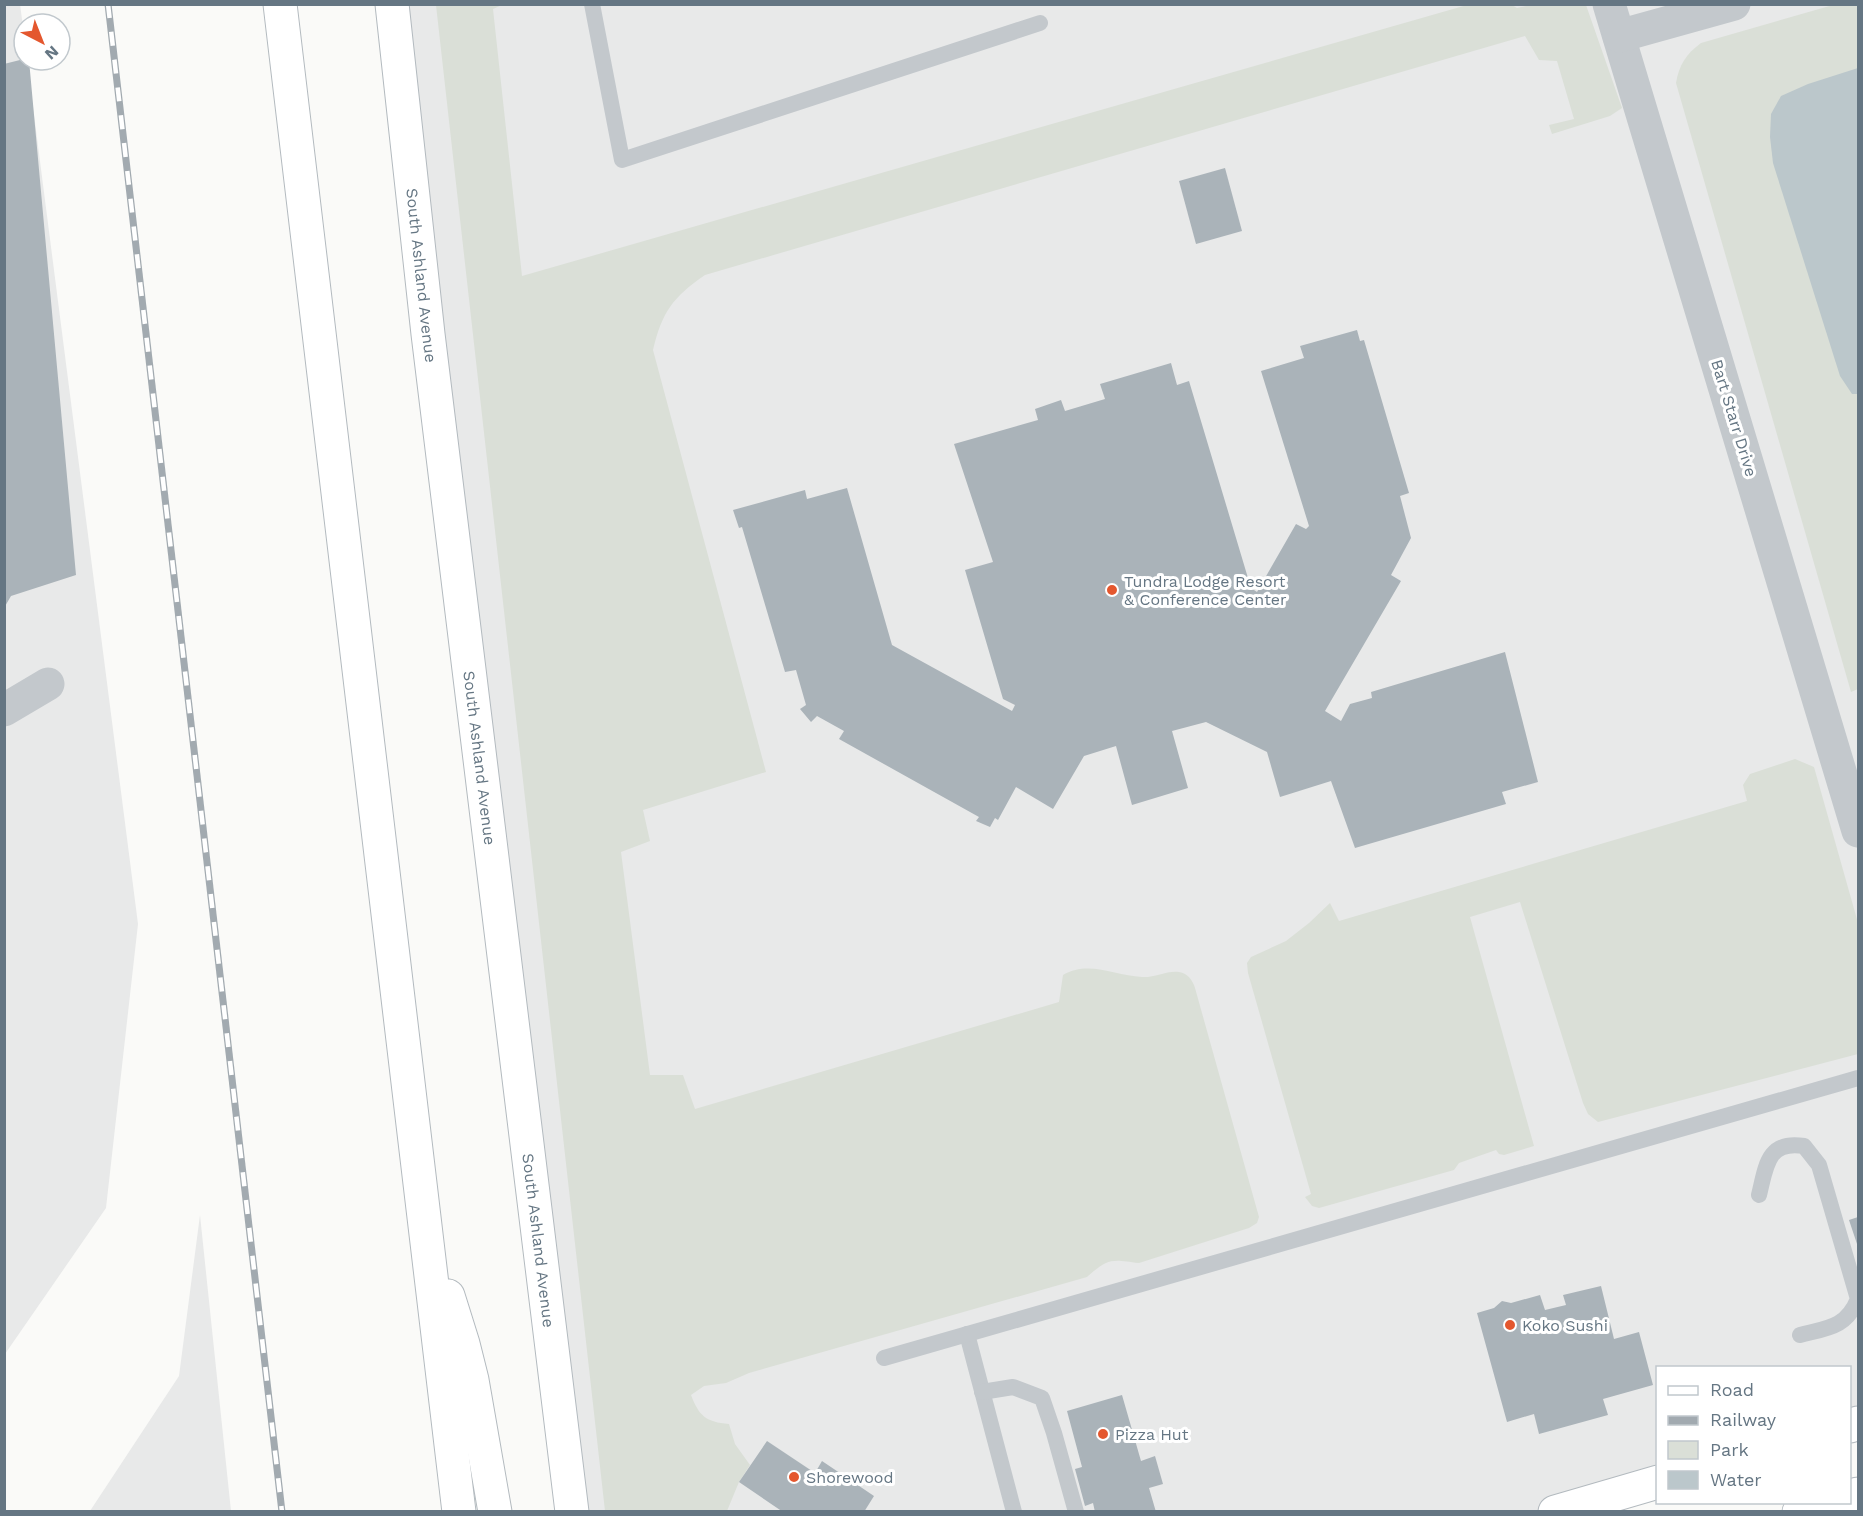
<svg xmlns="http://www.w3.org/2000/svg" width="1863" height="1516" viewBox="0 0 1863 1516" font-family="'Work Sans',sans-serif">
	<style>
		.built { fill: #e8e9e9 }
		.green { fill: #dadfd7 }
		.water { fill: #bbc7cb }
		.building { fill: #aab3b9 }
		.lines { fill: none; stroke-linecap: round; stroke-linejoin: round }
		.secondary-casing { stroke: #b3babf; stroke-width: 35 }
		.service { stroke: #c3c8cc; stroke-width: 16 }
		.minor { stroke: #c3c8cc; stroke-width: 33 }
		.secondary { stroke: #fff; stroke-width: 33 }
		.rail-casing { stroke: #a2aab0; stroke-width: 7 }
		.rail { stroke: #fff; stroke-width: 4.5; stroke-dasharray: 14; stroke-linecap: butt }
		.poi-dot { fill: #e4572e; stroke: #fff; stroke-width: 2 }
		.labels { text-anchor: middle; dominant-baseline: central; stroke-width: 6; stroke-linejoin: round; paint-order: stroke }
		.street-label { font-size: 16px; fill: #657683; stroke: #fff }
		.poi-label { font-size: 16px; fill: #657683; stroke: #fff; text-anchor: start }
	</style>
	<rect width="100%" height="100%" fill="#fafaf8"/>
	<g class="built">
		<path d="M20 4 24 35V60H27L138 924 106 1208 5 1354 4 5Z"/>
		<path d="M392 5H1858V1423L1850 1426V1368H1658L1657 1482 1555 1511H572Z"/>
		<path d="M200 1215 231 1511H90L179 1376Z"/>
	</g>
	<g class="green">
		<path d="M436 5H502L493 9 522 276 1467 5H1512L1517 8 1530 5H1586L1622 108 1610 116 1552 134 1549 125 1574 119 1557 61 1539 60 1525 36 705 275C673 297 662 312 653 350L766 772 643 810 650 841 621 852 650 1075H683L695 1109 1059 1002 1063 975C1089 960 1115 976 1142 977 1154 978 1168 970 1179 972 1188 973 1193 981 1195 988L1259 1217 1257 1223 1249 1228 1139 1263C1111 1259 1108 1258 1087 1277L749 1373 726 1383 704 1386 691 1395C699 1416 706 1422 729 1424L735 1444 750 1465 739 1482 727 1511H605Z"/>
		<path d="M1833 5H1858V689L1851 692 1676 83C1679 65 1686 54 1701 43Z"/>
		<path d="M1795 759 1814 767 1858 923V1054L1598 1122 1588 1114 1583 1103 1520 902 1470 917 1534 1146 1504 1155 1499 1154 1496 1150 1459 1163 1454 1170 1319 1208 1312 1206 1305 1197 1311 1194 1248 973 1247 963 1251 957 1286 941 1309 923 1330 903 1339 921 1747 801 1743 785 1750 774Z"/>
	</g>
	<path class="water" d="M1858 68V394H1852L1840 376 1773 163 1770 137 1771 114 1781 96 1808 84Z"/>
	<g class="building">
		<path d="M24 59 29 60 76 575 11 596 4 608V64Z"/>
		<path d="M1225 168 1242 231 1196 244 1179 181Z"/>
		<path d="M1357 330 1360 341 1364 340 1409 493 1400 496 1411 538 1391 575 1401 581 1325 711 1341 721 1350 704 1372 698 1371 692 1505 652 1538 782 1502 792 1506 804 1355 848 1331 781 1280 797 1267 752 1206 722 1172 731 1188 788 1132 805 1116 746 1084 756 1053 809 1016 787 998 820 995 818 990 827 976 821 979 817 839 739 844 731 817 716 811 722 800 709 806 705 796 670 785 672 742 527 739 528 733 510 805 490 807 499 847 488 892 645 1012 711 1015 705 1003 699 965 570 993 562 954 444 1038 420 1035 409 1061 400 1065 411 1105 399 1100 384 1171 363 1177 385 1189 381 1251 588 1257 592 1296 524 1306 529 1309 526 1261 371 1304 358 1300 346Z"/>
		<path d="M1858 1217V1247L1849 1220Z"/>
		<path d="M1601 1286 1614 1339 1639 1332 1653 1385 1603 1399 1608 1415 1539 1434 1534 1414 1507 1422 1477 1313 1494 1308 1502 1301 1511 1303 1540 1295 1545 1310 1566 1305 1563 1295Z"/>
		<path d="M1122 1395 1141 1461 1155 1456 1163 1484 1149 1488 1156 1512H1095L1093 1503 1085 1506 1075 1469 1082 1467 1067 1411Z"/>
		<path d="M767 1441 815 1473 822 1461 874 1496 864 1512H783L739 1482Z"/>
	</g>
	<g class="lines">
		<g class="secondary-casing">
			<g id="secondary">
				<path d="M280 4 459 1512"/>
				<path id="s1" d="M392 4 428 334 572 1512"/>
				<path d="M448 1296 463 1344 472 1380 495 1512"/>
				<path d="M1850 1426 1858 1423"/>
				<path d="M1850 1496 1858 1494"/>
				<path d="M1555 1512 1658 1482"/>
				<path d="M1799 1512 1829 1502"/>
			</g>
		</g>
		<g class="service">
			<path d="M592 4 622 160 1040 23"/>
			<path d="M1759 1195C1766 1167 1767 1140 1804 1146L1819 1165 1858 1299C1846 1328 1827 1328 1800 1335"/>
			<path d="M967 1334 1014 1512"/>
			<path d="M884 1358 1858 1078"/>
			<path d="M982 1392 1013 1387 1042 1398 1054 1433 1076 1512"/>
		</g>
		<g class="minor">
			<path d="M1609 4 1858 831"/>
			<path d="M1619 36 1734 4"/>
			<path d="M4 710 48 684"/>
		</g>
		<use href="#secondary" class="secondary"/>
		<g class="rail-casing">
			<path id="rail" d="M108 4 282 1512"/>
		</g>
		<use href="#rail" class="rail"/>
	</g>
	<g class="poi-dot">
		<circle cx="1112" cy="590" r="6"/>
		<circle cx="1510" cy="1325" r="6"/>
		<circle cx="1103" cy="1434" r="6"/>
		<circle cx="794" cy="1477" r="6"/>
	</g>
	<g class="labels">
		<g class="street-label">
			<text stroke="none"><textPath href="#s1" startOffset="273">South Ashland Avenue</textPath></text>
			<text transform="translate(1734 418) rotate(73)">Bart Starr Drive</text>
			<text stroke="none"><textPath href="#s1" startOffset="759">South Ashland Avenue</textPath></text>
			<text stroke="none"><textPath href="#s1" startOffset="1245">South Ashland Avenue</textPath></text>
		</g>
		<g class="poi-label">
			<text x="1124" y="581">Tundra Lodge Resort<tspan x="1124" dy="18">&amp; Conference Center</tspan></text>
			<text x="1522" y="1325">Koko Sushi</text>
			<text x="1115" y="1434">Pizza Hut</text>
			<text x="806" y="1477">Shorewood</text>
		</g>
	</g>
	<rect width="1863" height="1516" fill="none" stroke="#657683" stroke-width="12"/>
	<rect x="1656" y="1366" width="195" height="138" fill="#ffffff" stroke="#c1c8cd" stroke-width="1.5"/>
	<rect x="1668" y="1386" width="30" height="9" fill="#ffffff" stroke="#c1c8cd" stroke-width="1.5"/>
	<text x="1710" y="1396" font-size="18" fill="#657683">Road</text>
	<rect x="1668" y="1416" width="30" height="9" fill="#a2aab0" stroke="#c1c8cd" stroke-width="1.5"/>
	<text x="1710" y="1426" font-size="18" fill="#657683">Railway</text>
	<rect x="1668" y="1441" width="30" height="18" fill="#dadfd7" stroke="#c1c8cd" stroke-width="1.5"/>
	<text x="1710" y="1456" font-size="18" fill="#657683">Park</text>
	<rect x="1668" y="1471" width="30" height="18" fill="#bbc7cb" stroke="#c1c8cd" stroke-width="1.5"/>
	<text x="1710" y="1486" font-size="18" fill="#657683">Water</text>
	<g transform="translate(42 42) rotate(138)"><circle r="28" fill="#ffffff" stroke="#c1c8cd" stroke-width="1.5"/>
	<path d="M0-4.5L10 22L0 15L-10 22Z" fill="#e4572e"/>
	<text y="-9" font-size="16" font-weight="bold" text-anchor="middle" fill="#657683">N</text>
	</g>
</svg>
